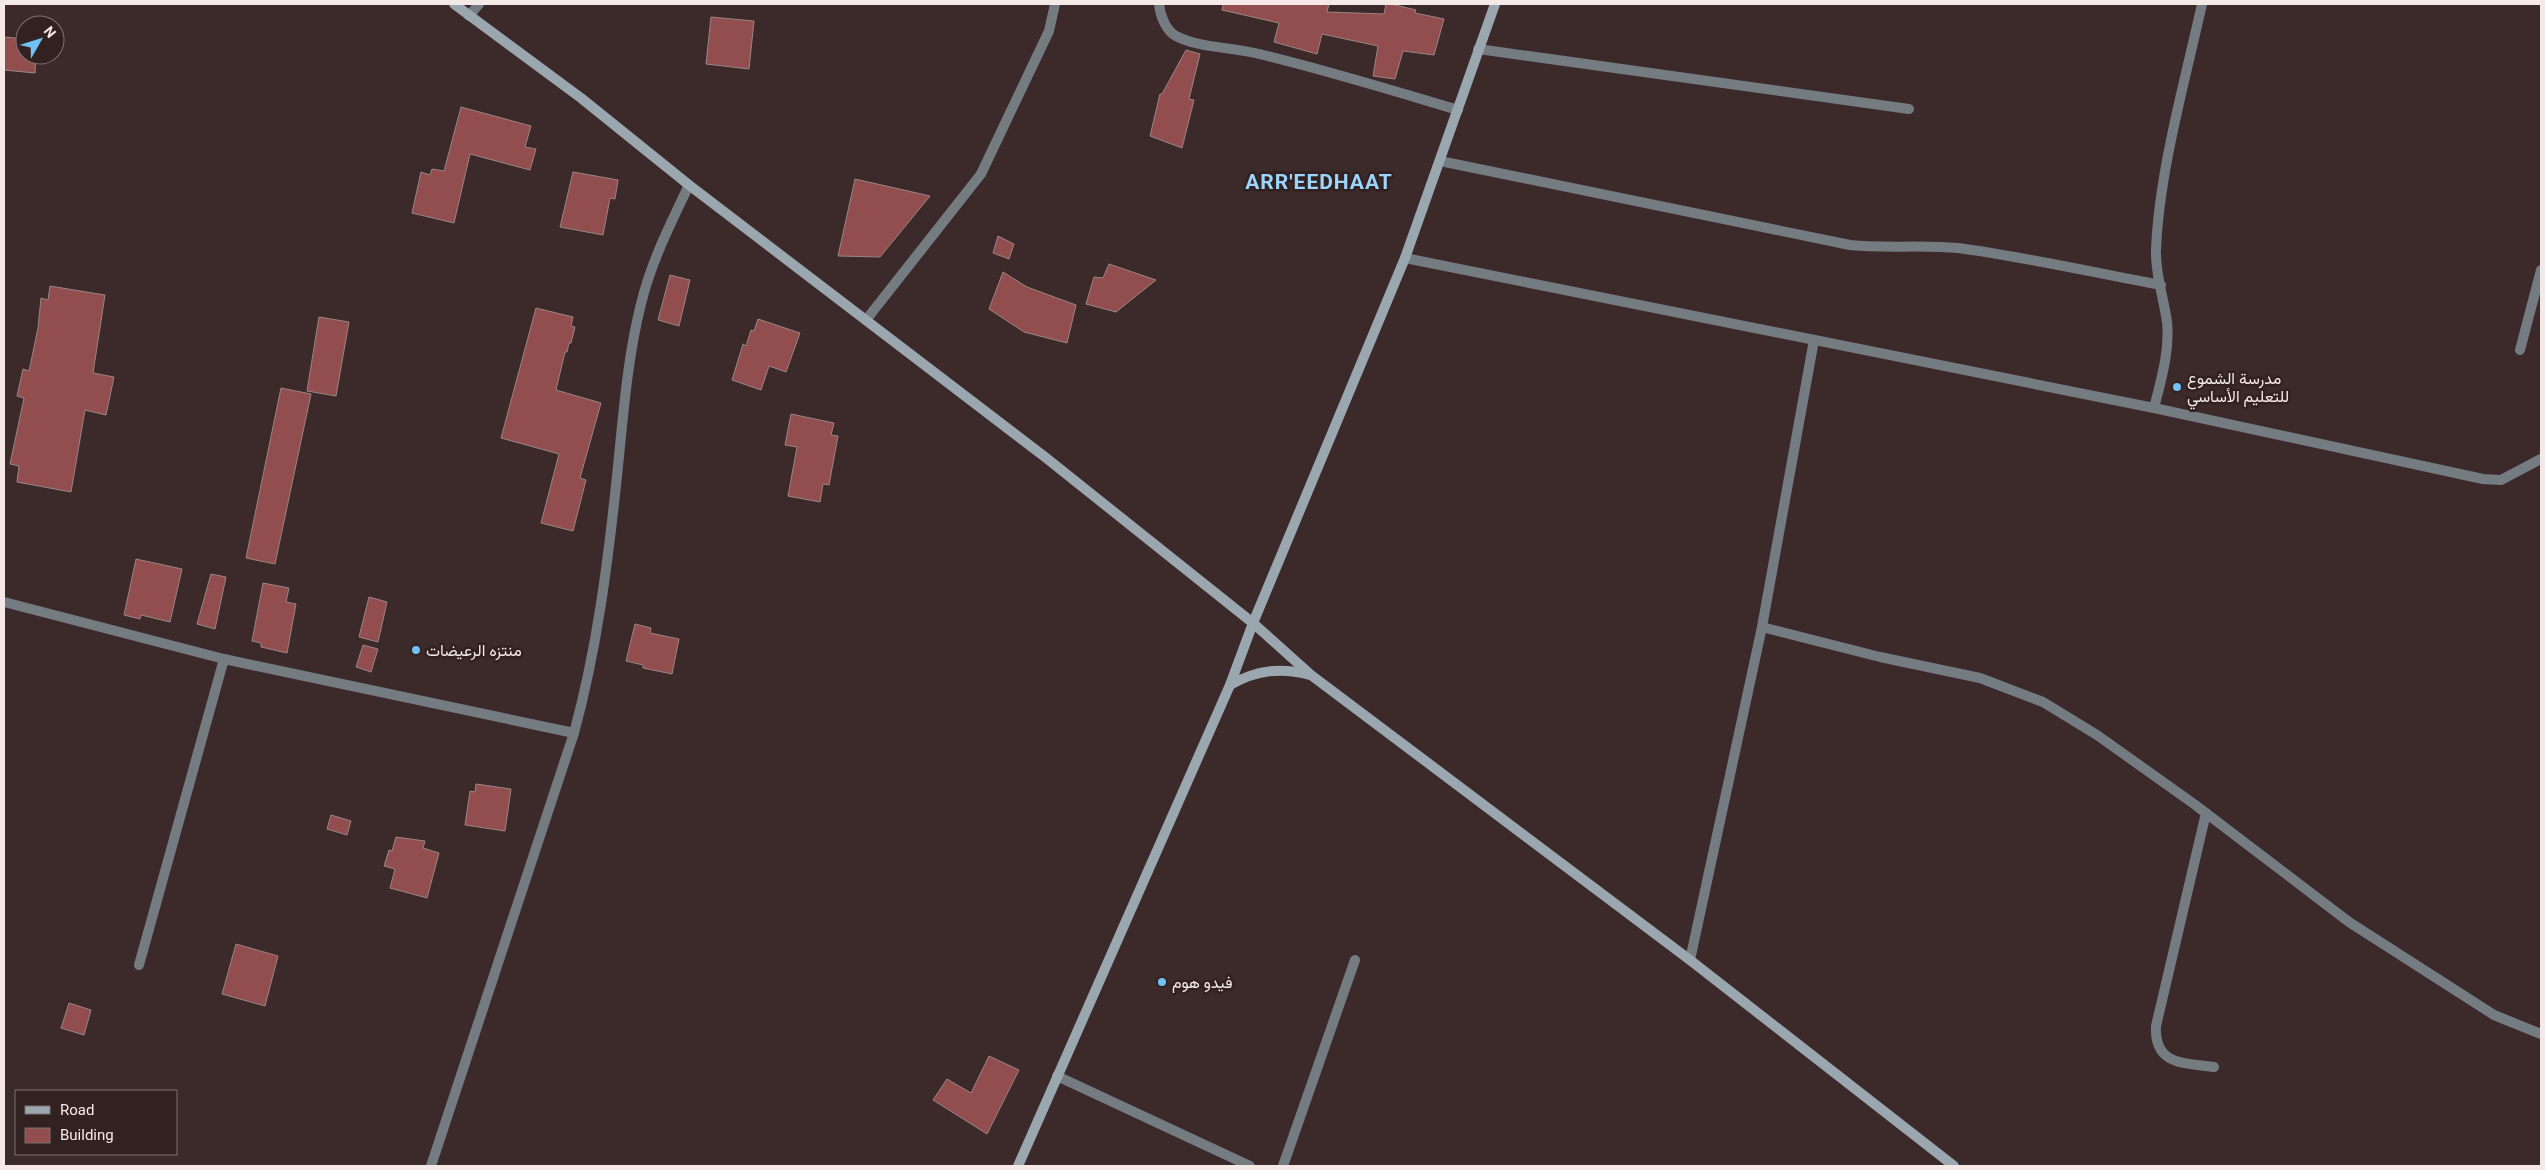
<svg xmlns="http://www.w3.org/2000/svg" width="2545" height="1170" viewBox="0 0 2545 1170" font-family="Roboto,Vazirmatn,sans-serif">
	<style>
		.building { fill: #924e4f; stroke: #9a8584 }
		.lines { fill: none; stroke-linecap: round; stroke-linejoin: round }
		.street { stroke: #747c81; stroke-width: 10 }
		.secondary { stroke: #9ba7af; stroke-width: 10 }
		.poi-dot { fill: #71c1f5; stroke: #312120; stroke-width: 2 }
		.labels { text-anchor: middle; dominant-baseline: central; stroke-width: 5; stroke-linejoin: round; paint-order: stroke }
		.poi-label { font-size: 16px; fill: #f5e9e8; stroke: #312120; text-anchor: start }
		.district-label { font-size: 21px; font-weight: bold; letter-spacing: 1px; fill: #9cd5fc; stroke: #312120 }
	</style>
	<rect width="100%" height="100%" fill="#3c2a2a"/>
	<g class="building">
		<path d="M1223 4H1329L1327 12 1384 14 1386 4H1391L1416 10 1415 13 1444 19 1434 55 1403 51 1395 79 1373 76 1378 46 1322 34 1317 54 1274 42 1279 23 1222 10Z"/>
		<path d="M711 17 754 21 749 69 706 64Z"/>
		<path d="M4 37 25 39V55H36L35 73 4 70Z"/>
		<path d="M1186 50 1200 54 1189 99 1194 100 1182 148 1150 136 1160 94H1162Z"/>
		<path d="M461 107 531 126 525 147 536 149 530 170 470 154 454 223 412 213 421 172 430 175 432 169 444 171Z"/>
		<path d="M573 172 618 180 615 199 610 198 603 235 560 227Z"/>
		<path d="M855 179 930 196 880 257 838 256Z"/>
		<path d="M998 236 1014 244 1009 259 993 253Z"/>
		<path d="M1109 264 1156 280 1116 312 1086 304 1094 277 1103 278Z"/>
		<path d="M1003 272 1027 287 1076 305 1067 343 1024 332 989 309Z"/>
		<path d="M670 275 690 280 679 326 658 320Z"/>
		<path d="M50 286 105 295 93 373 114 377 106 415 85 410 71 492 17 482 19 466 10 464 24 398 17 396 23 369 29 371 38 328 41 298 48 300Z"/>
		<path d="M536 308 573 317 571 326 575 327 571 343H569L567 352H565L556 390 601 403 580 478 586 480 573 531 541 523 559 454 501 438Z"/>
		<path d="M319 317 349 322 336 396 307 391Z"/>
		<path d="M758 319 800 333 786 372 769 366 761 390 732 380 743 344 746 346 751 330 754 331Z"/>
		<path d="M281 388 311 394 275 564 246 558Z"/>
		<path d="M791 414 834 423 831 435 838 436 829 485 823 484 820 502 788 496 797 447 785 445Z"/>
		<path d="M136 559 182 569 170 622 141 615 140 619 124 615Z"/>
		<path d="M211 574 226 577 215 629 197 624Z"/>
		<path d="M263 583 289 588 286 602 296 604 287 653 261 647V643L252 641Z"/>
		<path d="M369 597 387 602 378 642 359 637Z"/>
		<path d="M635 624 651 628 650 633 679 639 672 674 643 668V665L626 661Z"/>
		<path d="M363 645 378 649 371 672 356 667Z"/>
		<path d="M476 784 511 789 505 831 465 825 470 791 475 792Z"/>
		<path d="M331 815 351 821 347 835 327 829Z"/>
		<path d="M396 837 425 841 423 848 439 853 427 898 390 888 395 869 384 866 389 850 392 851Z"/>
		<path d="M236 944 278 956 265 1006 222 994Z"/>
		<path d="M69 1003 91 1010 84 1035 61 1028Z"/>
		<path d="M989 1056 1019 1070 987 1134 933 1100 947 1079 971 1093Z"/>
	</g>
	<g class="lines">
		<g class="street">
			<path d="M1159 4C1160 15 1166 31 1176 36 1199 48 1230 47 1255 53 1323 69 1391 90 1458 110"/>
			<path d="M469 16 479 4"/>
			<path d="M1478 49 1909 109"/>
			<path d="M1440 161 1850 245C1888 249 1926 244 1965 249 2030 258 2096 273 2161 285"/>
			<path d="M1405 258 2154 408 2483 479 2501 480 2541 459"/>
			<path d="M866 320 981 174 1049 31 1055 4"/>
			<path d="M2520 350 2541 270"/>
			<path d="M2154 408C2161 380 2170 351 2167 322 2164 299 2155 274 2156 250 2159 172 2185 81 2202 4"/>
			<path d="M4 602 224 659 574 733C597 649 608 562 617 476 623 419 627 359 641 304 651 262 671 223 689 185"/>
			<path d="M1762 627 1880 657 1980 678 2043 702 2097 735 2194 804 2349 922 2494 1015 2541 1034"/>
			<path d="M2206 813 2156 1026C2154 1065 2183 1063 2214 1067"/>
			<path d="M1690 960 1762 627 1814 340"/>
			<path d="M139 965 224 659"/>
			<path d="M1057 1076 1250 1166"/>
			<path d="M431 1166 574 733"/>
			<path d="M1283 1166 1355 960"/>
		</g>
		<g class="secondary">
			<path d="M454 4 581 98 689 185 1045 457 1253 623 1311 675 1690 960 1954 1166"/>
			<path d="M1230 685C1256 670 1281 667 1310 675"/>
			<path d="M1018 1166 1230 685 1253 623 1405 258 1495 4"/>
		</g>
	</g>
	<g class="poi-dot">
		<circle cx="2177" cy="387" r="5"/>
		<circle cx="416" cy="650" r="5"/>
		<circle cx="1162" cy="982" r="5"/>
	</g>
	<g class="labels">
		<g class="poi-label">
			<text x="2187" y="378">مدرسة الشموع<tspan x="2187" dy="18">للتعليم الأساسي</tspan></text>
			<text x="426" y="650">منتزه الرعيضات</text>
			<text x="1172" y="982">فيدو هوم</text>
		</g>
		<g class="district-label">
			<text x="1319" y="182">ARR'EEDHAAT</text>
		</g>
	</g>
	<rect width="2545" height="1170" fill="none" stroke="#f5e9e8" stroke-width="10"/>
	<rect x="15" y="1090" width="162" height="65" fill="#312120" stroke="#7f7170"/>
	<rect x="25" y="1106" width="25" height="8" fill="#9ba7af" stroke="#7f7170"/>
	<text x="60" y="1115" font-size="15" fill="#f5e9e8">Road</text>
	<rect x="25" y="1128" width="25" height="15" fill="#924e4f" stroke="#7f7170"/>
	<text x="60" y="1140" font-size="15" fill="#f5e9e8">Building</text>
	<g transform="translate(40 40) rotate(51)"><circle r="24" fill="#312120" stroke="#7f7170"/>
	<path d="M0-4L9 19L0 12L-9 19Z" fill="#71c1f5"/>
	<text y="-8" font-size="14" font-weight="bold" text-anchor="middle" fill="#f5e9e8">N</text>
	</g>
</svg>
